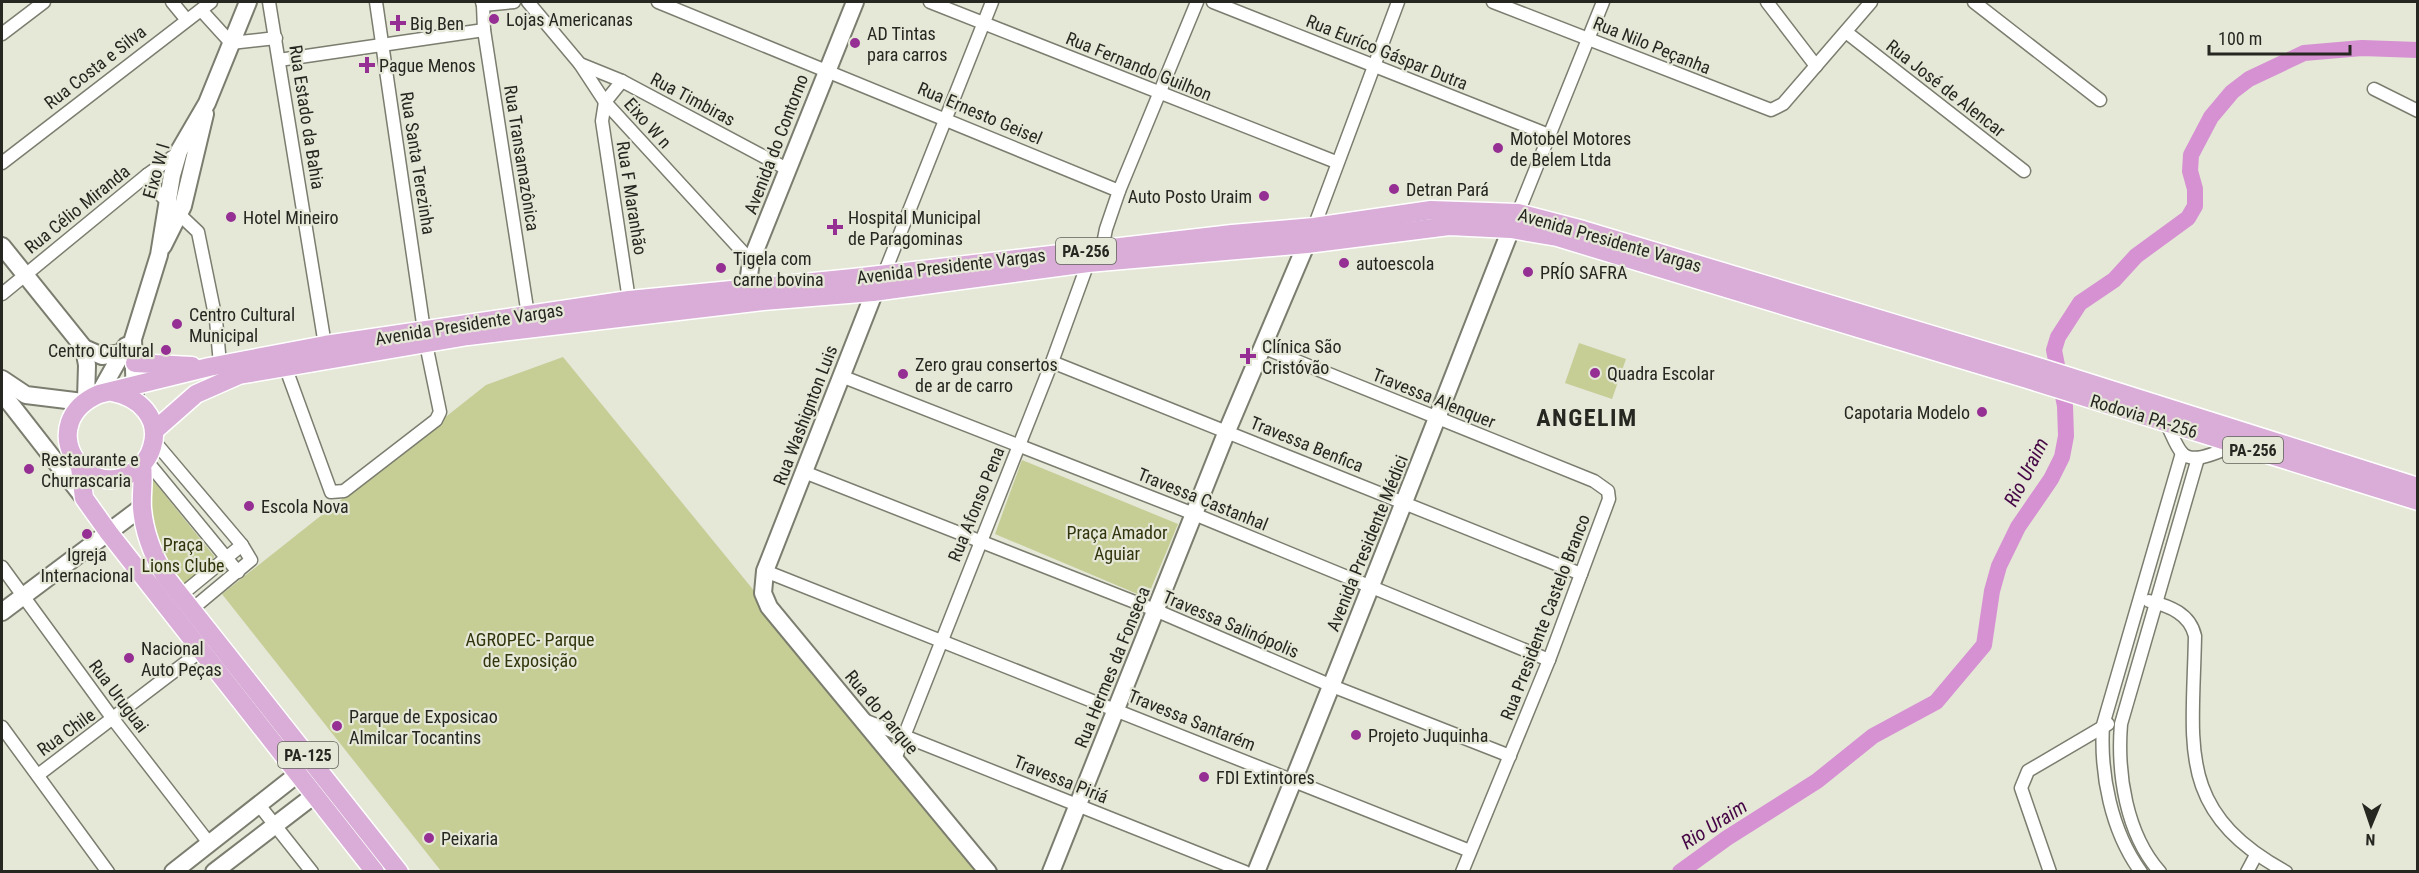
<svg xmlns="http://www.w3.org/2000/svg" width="2419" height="873" viewBox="0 0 2419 873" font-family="'Roboto Condensed',sans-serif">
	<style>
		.green { fill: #c6cd95 }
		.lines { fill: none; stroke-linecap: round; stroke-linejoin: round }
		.river { stroke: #d691d3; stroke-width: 16 }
		.street-casing { stroke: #7b7d6f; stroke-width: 15 }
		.secondary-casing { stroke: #7b7d6f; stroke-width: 20 }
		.primary-casing { stroke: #fff; stroke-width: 21 }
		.street { stroke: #fff; stroke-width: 12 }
		.secondary { stroke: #fff; stroke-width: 16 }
		.primary { stroke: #d9add7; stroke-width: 18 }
		.poi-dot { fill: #952f93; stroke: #e5e7d7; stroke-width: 2 }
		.labels { text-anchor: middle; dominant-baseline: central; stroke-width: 4.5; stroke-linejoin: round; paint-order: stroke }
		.shield { fill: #e5e7d7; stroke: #5f6158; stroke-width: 1.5 }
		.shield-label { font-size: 16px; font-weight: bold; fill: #262721 }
		.poi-label { font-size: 18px; fill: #262721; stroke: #e5e7d7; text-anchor: start }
		.street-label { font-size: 18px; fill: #262721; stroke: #e5e7d7 }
		.park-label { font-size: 18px; fill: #32350c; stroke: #e5e7d7 }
		.water-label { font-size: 20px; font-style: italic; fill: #450645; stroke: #e5e7d7 }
		.district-label { font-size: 24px; font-weight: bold; letter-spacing: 1.5px; fill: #262721; stroke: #e5e7d7 }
	</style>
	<rect width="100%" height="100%" fill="#e5e7d7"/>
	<g class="green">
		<path d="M1579 343 1626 359 1612 399 1565 383Z"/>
		<path d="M563 357 983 871H441L222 594 486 385Z"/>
		<path d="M1022 460 1178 524 1147 598 995 534Z"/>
		<path d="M152 479 214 556 213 562 182 586 149 532 150 480Z"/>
	</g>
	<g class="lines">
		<path class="river" d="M1680 872 1727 838 1817 781 1873 736 1936 702 1984 645 1992 591 1999 566 2018 527 2051 479 2062 457 2066 436 2065 406 2054 350 2058 337 2080 303 2114 280 2136 256 2188 218 2195 206V189L2190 171 2191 155 2211 117 2232 92 2249 79 2304 53 2362 48 2418 50"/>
		<g class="street-casing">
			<g id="street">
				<path d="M172 2 186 19"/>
				<path d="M269 2 325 345"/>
				<path d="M482 2 483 5 514 2"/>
				<path d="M528 2 580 64 605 102 751 261"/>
				<path d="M658 2 1119 191"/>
				<path d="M930 2 1336 162"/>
				<path d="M1213 2 1549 135"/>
				<path d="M1493 2 1771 110 1783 104 1871 2"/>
				<path d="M1767 2 1816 66"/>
				<path d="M1974 2 2100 100"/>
				<path d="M483 5 484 30 528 315"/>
				<path d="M201 10 231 43 276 38"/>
				<path d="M1846 32 2024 171"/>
				<path d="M2 34 44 2"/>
				<path d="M279 60 484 30"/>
				<path d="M580 64 622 81 787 169"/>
				<path d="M622 81 605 102 602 121 629 300"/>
				<path d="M2374 89 2418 111"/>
				<path d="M2 163 211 2"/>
				<path d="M147 175 158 193 172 205"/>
				<path d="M1518 213 1603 2"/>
				<path d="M179 214 198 232 216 320 220 364"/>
				<path d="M1314 227 1398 2"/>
				<path d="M1102 249 1106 229 1119 191 1197 2"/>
				<path d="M884 274 992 2"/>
				<path d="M2 294 147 175 181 151"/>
				<path d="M1262 347 1594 481 1608 491 1609 499 1549 660 1462 872"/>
				<path d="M1052 362 1581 574"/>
				<path d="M285 366 331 492 344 491 436 420 440 412 426 344 376 2"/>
				<path d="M841 376 1194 514 1549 660"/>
				<path d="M2166 423C2171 431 2175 445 2182 453 2194 466 2223 449 2236 445"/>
				<path d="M154 441 242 545 251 560 191 610"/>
				<path d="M146 460 238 572"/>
				<path d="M804 472 1155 610 1332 686 1510 756"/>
				<path d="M2 567 113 719 209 843"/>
				<path d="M765 571 1470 851"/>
				<path d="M181 595 242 545"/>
				<path d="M2149 601C2170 606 2190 614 2195 636 2193 747 2175 811 2286 872"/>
				<path d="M864 720 1245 872"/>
				<path d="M2 727 108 872"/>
				<path d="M895 759 1052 362 1088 263"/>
				<path d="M38 775 206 647"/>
				<path d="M259 805 312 872"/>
				<path d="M2050 872 2021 788 2028 771 2108 724"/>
				<path d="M2141 872C2111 831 2100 774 2103 725L2182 453"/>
				<path d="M2160 872C2126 834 2117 773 2121 724L2198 458"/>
				<path d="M2247 872 2256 855"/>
			</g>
		</g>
		<g class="secondary-casing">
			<g id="secondary">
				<path d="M2 246 84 348 102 356 122 353"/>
				<path d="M163 246 183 206 205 114"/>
				<path d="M878 283 765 571 763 593 769 607 988 872"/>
				<path d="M746 299 751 261 855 2"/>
				<path d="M84 348 87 365 86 399"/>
				<path d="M2 379 26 395 83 402"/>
				<path d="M2 393 84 498"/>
				<path d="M99 394 126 346"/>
				<path d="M135 399 133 339 159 255 172 175 179 151 207 103 248 2"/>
				<path d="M2 612 142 507"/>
				<path d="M173 872 308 766"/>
				<path d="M214 872 325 787"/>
				<path d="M1051 872 1227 431 1311 233"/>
				<path d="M1256 872C1344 658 1427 443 1511 229"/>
			</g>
		</g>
		<g class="primary-casing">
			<g id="primary">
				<path d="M135 363 192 366"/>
				<path d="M112 392C139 397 161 418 152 447 149 458 142 466 133 472 83 504 34 422 99 394L209 367 325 345 629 300 853 278 1232 234 1314 227 1431 210 1518 213 1583 230 2045 369 2418 487"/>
				<path d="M154 431 196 394 239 375 468 336 763 301 873 292 1088 263 1307 244 1449 226 1511 229 1557 237 2027 379 2418 501"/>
				<path d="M142 465C144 480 141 494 142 508 144 533 153 555 165 576L399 872"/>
				<path d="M80 467 84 498 109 533 375 872"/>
			</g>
		</g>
		<use href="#street" class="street"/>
		<use href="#secondary" class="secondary"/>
		<use href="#primary" class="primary"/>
	</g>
	<g class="poi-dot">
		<circle cx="494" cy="19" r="6"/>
		<path d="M395 14h6v6h6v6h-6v6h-6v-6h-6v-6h6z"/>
		<circle cx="855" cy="43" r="6"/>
		<path d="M364 56h6v6h6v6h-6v6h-6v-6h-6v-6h6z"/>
		<circle cx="1498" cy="148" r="6"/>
		<circle cx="1394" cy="189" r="6"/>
		<circle cx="1264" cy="196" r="6"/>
		<circle cx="231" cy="217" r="6"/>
		<path d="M832 218h6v6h6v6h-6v6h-6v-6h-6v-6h6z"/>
		<circle cx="1344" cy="263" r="6"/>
		<circle cx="721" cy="268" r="6"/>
		<circle cx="1528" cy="272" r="6"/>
		<circle cx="177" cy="324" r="6"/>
		<circle cx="166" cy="350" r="6"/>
		<path d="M1245 347h6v6h6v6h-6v6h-6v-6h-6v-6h6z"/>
		<circle cx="1595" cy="373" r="6"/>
		<circle cx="903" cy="374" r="6"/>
		<circle cx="1982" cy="412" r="6"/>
		<circle cx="29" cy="469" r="6"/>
		<circle cx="249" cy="506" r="6"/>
		<circle cx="87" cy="534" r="6"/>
		<circle cx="129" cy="658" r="6"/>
		<circle cx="337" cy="726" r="6"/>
		<circle cx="1356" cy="735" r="6"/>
		<circle cx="1204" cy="777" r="6"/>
		<circle cx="429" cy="838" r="6"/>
	</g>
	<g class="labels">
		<g class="shield">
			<rect x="1056" y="238" width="60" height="26" rx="4.5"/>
			<rect x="2223" y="437" width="60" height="26" rx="4.5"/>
			<rect x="278" y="742" width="60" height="26" rx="4.5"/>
		</g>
		<g class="shield-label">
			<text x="1086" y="251">PA-256</text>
			<text x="2253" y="450">PA-256</text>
			<text x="308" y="755">PA-125</text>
		</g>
		<g class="poi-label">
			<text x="506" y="19">Lojas Americanas</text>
			<text x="410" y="23">Big Ben</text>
			<text x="867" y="33">AD Tintas<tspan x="867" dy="21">para carros</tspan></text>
			<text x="379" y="65">Pague Menos</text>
			<text x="1510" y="138">Motobel Motores<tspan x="1510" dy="21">de Belem Ltda</tspan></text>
			<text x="1406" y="189">Detran Pará</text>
			<text x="1252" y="196" text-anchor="end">Auto Posto Uraim</text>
			<text x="243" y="217">Hotel Mineiro</text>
			<text x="848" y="217">Hospital Municipal<tspan x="848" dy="21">de Paragominas</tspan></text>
			<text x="733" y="258">Tigela com<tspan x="733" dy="21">carne bovina</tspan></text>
			<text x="1356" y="263">autoescola</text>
			<text x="1540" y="272">PRÍO SAFRA</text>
			<text x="189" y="314">Centro Cultural<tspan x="189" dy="21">Municipal</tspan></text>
			<text x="1262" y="346">Clínica São<tspan x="1262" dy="21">Cristóvão</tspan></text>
			<text x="154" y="350" text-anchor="end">Centro Cultural</text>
			<text x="915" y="364">Zero grau consertos<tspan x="915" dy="21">de ar de carro</tspan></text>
			<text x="1607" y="373">Quadra Escolar</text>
			<text x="1970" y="412" text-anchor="end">Capotaria Modelo</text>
			<text x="41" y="459">Restaurante e<tspan x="41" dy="21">Churrascaria</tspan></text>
			<text x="261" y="506">Escola Nova</text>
			<text x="87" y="554" text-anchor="middle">Igreja<tspan x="87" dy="21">Internacional</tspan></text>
			<text x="141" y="648">Nacional<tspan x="141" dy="21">Auto Peças</tspan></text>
			<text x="349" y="716">Parque de Exposicao<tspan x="349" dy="21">Almilcar Tocantins</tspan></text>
			<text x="1368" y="735">Projeto Juquinha</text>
			<text x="1216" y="777">FDI Extintores</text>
			<text x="441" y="838">Peixaria</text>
		</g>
		<g class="street-label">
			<text transform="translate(1652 45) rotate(22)">Rua Nilo Peçanha</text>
			<text transform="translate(1387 52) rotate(22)">Rua Euríco Gáspar Dutra</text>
			<text transform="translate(1139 66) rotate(22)">Rua Fernando Guilhon</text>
			<text transform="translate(95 67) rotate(-38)">Rua Costa e Silva</text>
			<text transform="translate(1946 88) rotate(38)">Rua José de Alencar</text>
			<text transform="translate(693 99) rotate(28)">Rua Timbiras</text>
			<text transform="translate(980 113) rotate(23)">Rua Ernesto Geisel</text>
			<text transform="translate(307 117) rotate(81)">Rua Estado da Bahia</text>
			<text transform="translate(648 123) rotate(48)">Eixo W n</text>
			<text transform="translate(776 144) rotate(-69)">Avenida do Contorno</text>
			<text transform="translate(522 158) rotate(81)">Rua Transamazônica</text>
			<text transform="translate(418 163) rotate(81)">Rua Santa Terezinha</text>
			<text transform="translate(156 171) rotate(-74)">Eixo W l</text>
			<text transform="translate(632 198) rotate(81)">Rua F Maranhão</text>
			<text transform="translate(77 209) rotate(-39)">Rua Célio Miranda</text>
			<text transform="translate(1610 240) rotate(16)">Avenida Presidente Vargas</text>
			<text transform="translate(951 266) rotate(-7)">Avenida Presidente Vargas</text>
			<text transform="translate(469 324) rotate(-9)">Avenida Presidente Vargas</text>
			<text transform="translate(1434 398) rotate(22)">Travessa Alenquer</text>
			<text transform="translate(805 415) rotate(-69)">Rua Washignton Luis</text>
			<text transform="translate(2144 416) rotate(17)">Rodovia PA-256</text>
			<text transform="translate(1307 444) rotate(22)">Travessa Benfica</text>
			<text transform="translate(1203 499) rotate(22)">Travessa Castanhal</text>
			<text transform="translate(976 504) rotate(-68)">Rua Afonso Pena</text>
			<text transform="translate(1367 543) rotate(-68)">Avenida Presidente Médici</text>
			<text transform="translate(1545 617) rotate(-69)">Rua Presidente Castelo Branco</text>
			<text transform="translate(1231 624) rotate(23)">Travessa Salinópolis</text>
			<text transform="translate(1112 667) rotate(-68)">Rua Hermes da Fonseca</text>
			<text transform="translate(119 696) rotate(53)">Rua Uruguai</text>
			<text transform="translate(882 712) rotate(50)">Rua do Parque</text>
			<text transform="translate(1192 720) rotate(22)">Travessa Santarém</text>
			<text transform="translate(66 732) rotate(-36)">Rua Chile</text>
			<text transform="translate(1061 779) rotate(22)">Travessa Piriá</text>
		</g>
		<g class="park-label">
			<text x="1117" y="532">Praça Amador<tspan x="1117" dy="21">Aguiar</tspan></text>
			<text x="183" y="544">Praça<tspan x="183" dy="21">Lions Clube</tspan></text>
			<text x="530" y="639">AGROPEC- Parque<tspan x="530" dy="21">de Exposição</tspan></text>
		</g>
		<g class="water-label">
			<text transform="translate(2026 472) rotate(-63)">Rio Uraim</text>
			<text transform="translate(1714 824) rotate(-33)">Rio Uraim</text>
		</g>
		<g class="district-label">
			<text x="1587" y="418">ANGELIM</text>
		</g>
	</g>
	<rect width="2419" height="873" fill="none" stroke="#262721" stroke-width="6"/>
	<g transform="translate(2371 825) rotate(182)" stroke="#e5e7d7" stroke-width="4.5" paint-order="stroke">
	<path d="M0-4.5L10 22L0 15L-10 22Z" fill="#262721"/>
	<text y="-9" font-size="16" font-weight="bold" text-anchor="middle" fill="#262721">N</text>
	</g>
	<path d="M2209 45v9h141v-9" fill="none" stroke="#262721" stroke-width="3"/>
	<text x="2218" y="45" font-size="18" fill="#262721" stroke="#e5e7d7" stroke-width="4.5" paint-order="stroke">100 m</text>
</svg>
